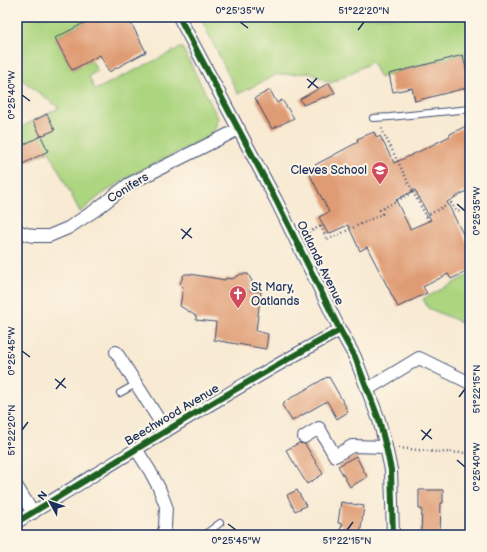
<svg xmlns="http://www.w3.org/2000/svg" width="487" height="552" viewBox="0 0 487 552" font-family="'Balsamiq Sans',sans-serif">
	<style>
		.green { fill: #acd57f; stroke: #64826e }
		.building { fill: #df9b73; fill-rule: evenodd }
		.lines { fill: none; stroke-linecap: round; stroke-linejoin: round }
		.lane-casing { stroke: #3c4b70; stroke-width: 8 }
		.street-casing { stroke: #3c4b70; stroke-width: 14 }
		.path { stroke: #3c4b70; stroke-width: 2.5; stroke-dasharray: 1 3; stroke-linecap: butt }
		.lane { stroke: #fff; stroke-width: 6 }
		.street { stroke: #fff; stroke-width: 12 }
		.cycleway-casing { stroke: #fcf5e5; stroke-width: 8 }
		.cycleway { stroke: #1b5e20; stroke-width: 6 }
		.ticks { fill: none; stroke: #1b2f5e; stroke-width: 1.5 }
		.labels { text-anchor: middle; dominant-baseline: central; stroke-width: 4; stroke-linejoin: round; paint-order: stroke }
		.poi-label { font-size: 12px; fill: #1b2f5e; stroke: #fcf5e5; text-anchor: end }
		.street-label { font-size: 12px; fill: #1b2f5e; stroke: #fcf5e5 }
		.neatline { fill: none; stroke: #1b2f5e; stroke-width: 1.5 }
		.ticks-label { font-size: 10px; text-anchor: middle; fill: #1b2f5e }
	</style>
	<rect width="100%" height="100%" fill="#fcf5e5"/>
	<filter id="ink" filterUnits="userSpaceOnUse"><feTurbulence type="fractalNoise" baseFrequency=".025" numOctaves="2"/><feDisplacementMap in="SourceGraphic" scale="8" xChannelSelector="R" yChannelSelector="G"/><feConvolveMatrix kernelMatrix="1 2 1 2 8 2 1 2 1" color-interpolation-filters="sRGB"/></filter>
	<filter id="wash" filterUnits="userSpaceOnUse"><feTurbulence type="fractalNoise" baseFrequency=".012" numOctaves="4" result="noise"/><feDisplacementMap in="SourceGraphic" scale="16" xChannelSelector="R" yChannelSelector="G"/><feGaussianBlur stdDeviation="0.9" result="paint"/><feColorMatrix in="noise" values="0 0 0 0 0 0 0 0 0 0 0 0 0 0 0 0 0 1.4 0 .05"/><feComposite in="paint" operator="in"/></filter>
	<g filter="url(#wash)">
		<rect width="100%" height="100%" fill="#f8ead3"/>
		<g class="green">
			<path d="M17 17H81L84 23 55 38 72 70 91 60 98 71 89 76 95 90 182 47 218 118 215 129 206 138 130 176 101 195 80 212 49 151 18 166 17 165V129L59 108 17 76Z"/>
			<path d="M200 17H470V69L462 55 389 74 380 78 372 62 331 83 310 73 276 75 238 94Z"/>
			<path d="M470 274V326L428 308 423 299Z"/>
		</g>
		<g id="blocks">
			<g class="building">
				<path d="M81 17H128L146 52 109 72 100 55 72 70 55 38 84 23Z"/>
				<path d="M463 55 470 87 415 101 412 88 393 92 389 74Z"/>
				<path d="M329 83 335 93 325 98 324 97 303 105 300 99Z"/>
				<path d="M270 90 277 103 282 100 294 118 272 129 255 98Z"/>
				<path d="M47 114 55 130 41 136 33 121Z"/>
				<path d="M470 124V189L447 202 470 248V270L451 279 448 274 423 287 427 293 398 307 367 247 360 251 348 225 328 234 319 217 329 212 310 175 319 170 315 165 358 142 357 139 374 132 377 138 380 136 394 163 418 152 450 136V134ZM415 190 431 220 410 229 396 200Z"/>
				<path d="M41 136 48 151 17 167V148Z"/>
				<path d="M185 274H190L225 280 226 278 232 279 241 274H248L252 281 250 291H261L256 331 268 334 266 349 214 340 216 322 196 320V316L180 306 183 287 180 284 183 276Z"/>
				<path d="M327 377V378L329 377 346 407H345L348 412 337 419 327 401 292 421 282 405 285 403 284 402Z"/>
				<path d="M299 443 305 444 323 474 307 484 286 450Z"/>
				<path d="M356 456 367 477 350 487 338 466Z"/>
				<path d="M297 490 306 506 295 511 287 495Z"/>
				<path d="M419 490H443V503H441L440 535H421L422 509H419Z"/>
				<path d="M341 502 364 506 360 535H337L343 524 338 523Z"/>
			</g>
		</g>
	</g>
	<g filter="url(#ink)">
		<use href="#blocks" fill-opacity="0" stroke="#3c4b70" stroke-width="1"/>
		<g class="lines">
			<g class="lane-casing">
				<g id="lane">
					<path d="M373 118 390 117 470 109"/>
					<path d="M120 393 136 384"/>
					<path d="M204 535 220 523"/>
				</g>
			</g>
			<g class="street-casing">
				<g id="street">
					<path d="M179 17 276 200 340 330 355 357 379 420 386 447 391 470 393 535"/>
					<path d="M17 231 33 236H49L68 228 94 211 129 184 239 129"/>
					<path d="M116 352 166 431"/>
					<path d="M368 389 419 358 470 383"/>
					<path d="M304 437 319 428 335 456 352 446 386 447"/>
					<path d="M136 449 150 471 159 488 166 506 165 527 163 535"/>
					<path d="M17 487 33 513"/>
					<path d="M17 522C124 457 230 390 340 330"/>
				</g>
			</g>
			<g class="path">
				<path d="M413 192 429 221"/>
				<path d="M426 216 451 203 456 211 462 210 470 208"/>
				<path d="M321 226 327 240 382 214 380 210 413 192 380 126"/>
				<path d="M305 234 323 225"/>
				<path d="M399 448 437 452 470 453"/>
			</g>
			<use href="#lane" class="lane"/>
			<use href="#street" class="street"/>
			<g class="cycleway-casing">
				<g id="cycleway">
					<path d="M179 17 276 200 340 330 355 357 379 420 386 447 391 470 393 535"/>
					<path d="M17 522C124 457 230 390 340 330"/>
				</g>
			</g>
			<use href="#cycleway" class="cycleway"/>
		</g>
	</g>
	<path class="ticks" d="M240 22 248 28M358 30 364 22M307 79 318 88M308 88 317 78M22 95 30 101M457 204 465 211M181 229 192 238M182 239 191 228M22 351 30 357M55 379 66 388M56 389 65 378M459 397 465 389M22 430 28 422M421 430 432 439M422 440 431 429M457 460 465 467M228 524 236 530M347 530 353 522"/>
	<defs>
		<g id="school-pin" transform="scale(0.9)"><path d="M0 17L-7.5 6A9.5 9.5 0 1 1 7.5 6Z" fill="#d1495b" stroke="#fcf5e5"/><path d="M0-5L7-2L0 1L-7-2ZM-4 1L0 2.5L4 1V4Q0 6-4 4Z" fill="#fff"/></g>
		<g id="church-pin" transform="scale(0.9)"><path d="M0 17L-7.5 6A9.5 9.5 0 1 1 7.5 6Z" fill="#d1495b" stroke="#fcf5e5"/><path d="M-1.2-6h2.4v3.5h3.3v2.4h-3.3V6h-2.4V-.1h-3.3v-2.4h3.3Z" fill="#fff"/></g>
	</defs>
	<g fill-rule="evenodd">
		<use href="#school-pin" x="380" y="170"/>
		<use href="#church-pin" x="238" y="294"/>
	</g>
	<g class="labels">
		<g class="poi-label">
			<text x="367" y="170">Cleves School</text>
			<text x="251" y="287" text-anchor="start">St Mary,<tspan x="251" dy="14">Oatlands</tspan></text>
		</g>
		<g class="street-label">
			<text transform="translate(128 188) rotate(-32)">Conifers</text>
			<text transform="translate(320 263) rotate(64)">Oatlands Avenue</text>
			<text transform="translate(172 415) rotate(-31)">Beechwood Avenue</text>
		</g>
	</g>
	<rect width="487" height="552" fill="none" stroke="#fcf5e5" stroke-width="44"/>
	<g transform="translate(50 502) rotate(310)" stroke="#fcf5e5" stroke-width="3" paint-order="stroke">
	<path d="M0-3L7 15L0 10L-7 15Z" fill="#1b2f5e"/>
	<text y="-6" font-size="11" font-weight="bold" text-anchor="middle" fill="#1b2f5e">N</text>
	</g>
	<rect x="22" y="22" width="443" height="508" class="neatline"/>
	<g class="ticks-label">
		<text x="240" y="14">0°25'35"W</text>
		<text x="364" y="14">51°22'20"N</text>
		<text transform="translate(11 95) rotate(-90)" y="4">0°25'40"W</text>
		<text transform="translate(476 211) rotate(-90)" y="4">0°25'35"W</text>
		<text transform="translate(11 351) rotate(-90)" y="4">0°25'45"W</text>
		<text transform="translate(476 389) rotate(-90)" y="4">51°22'15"N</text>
		<text transform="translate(11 430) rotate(-90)" y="4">51°22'20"N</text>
		<text transform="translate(476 467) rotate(-90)" y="4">0°25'40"W</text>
		<text x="236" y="544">0°25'45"W</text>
		<text x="347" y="544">51°22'15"N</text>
	</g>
</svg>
